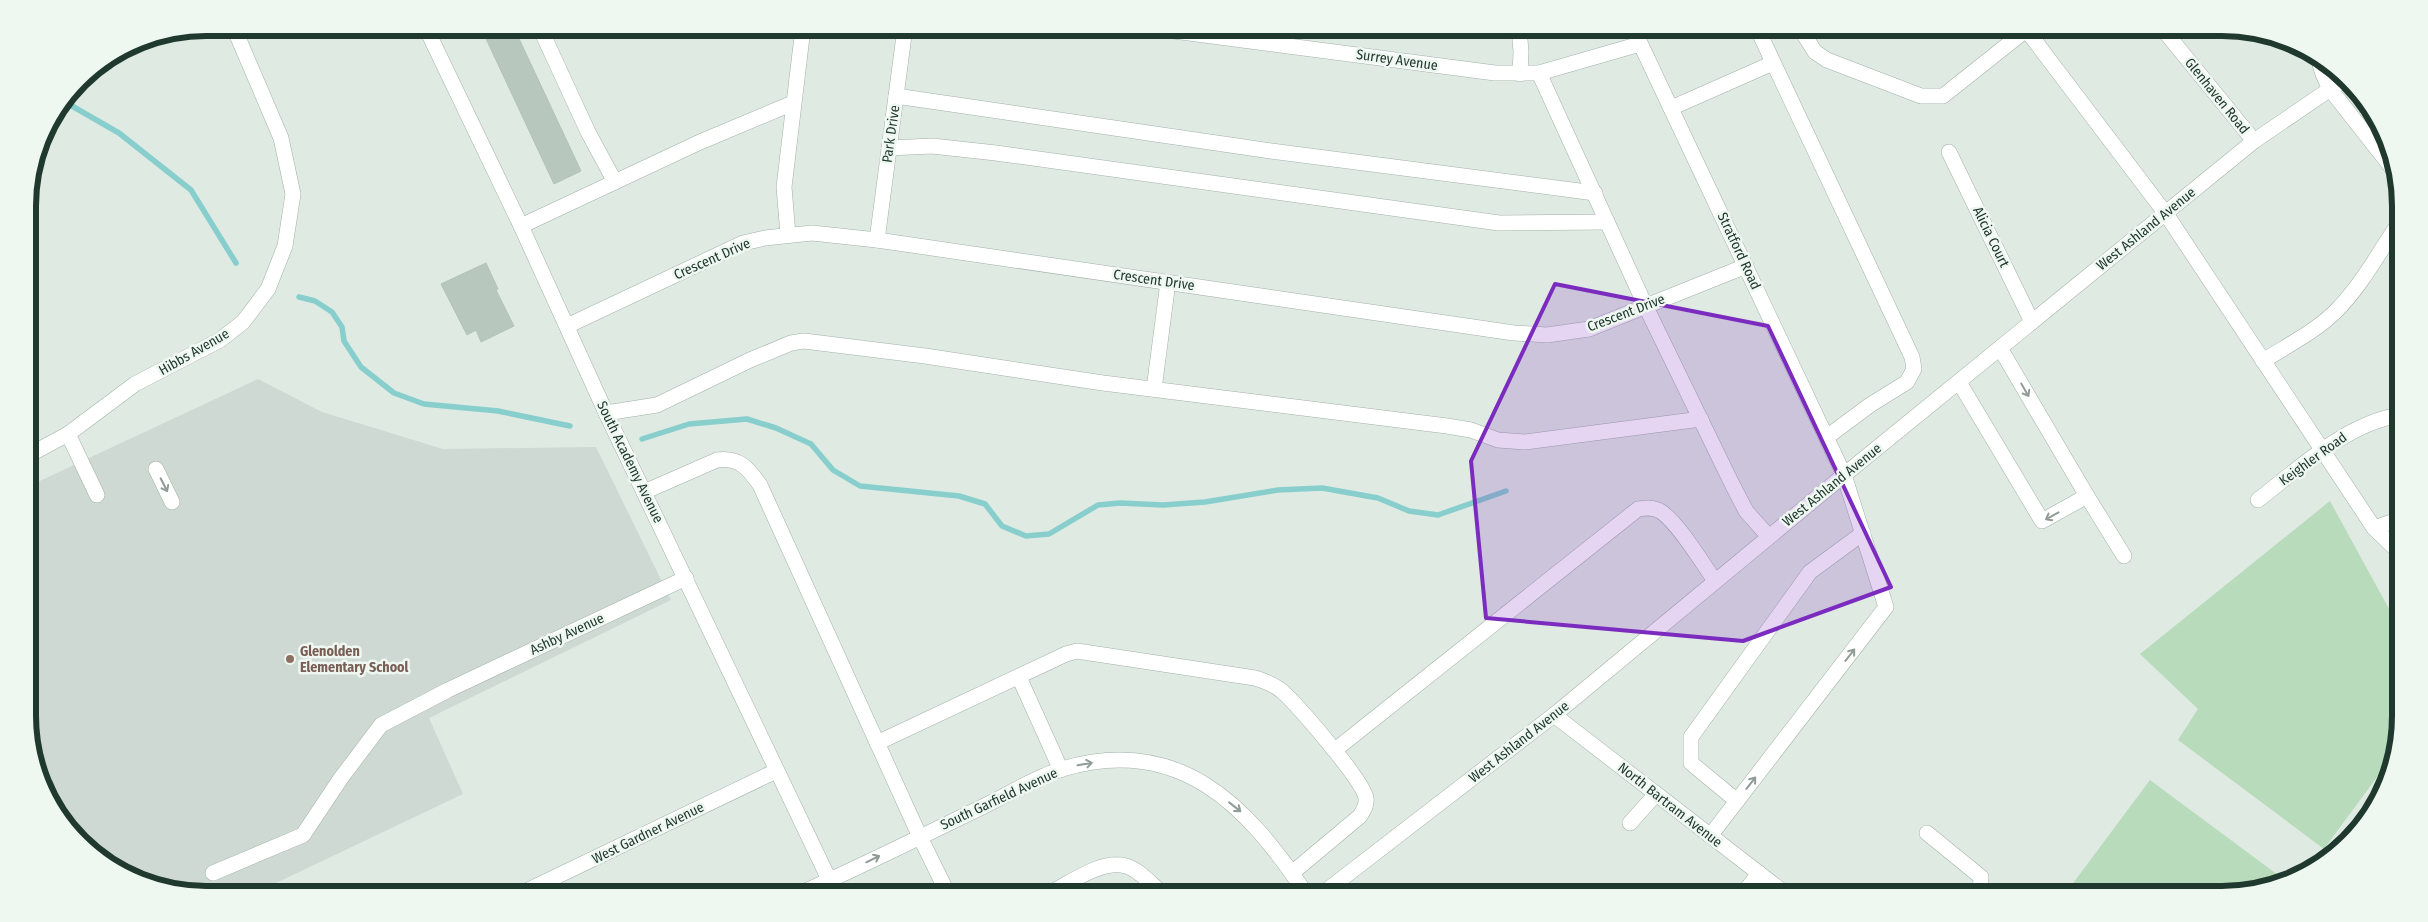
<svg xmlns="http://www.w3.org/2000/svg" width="2428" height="922" viewBox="0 0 2428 922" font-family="'Fira Sans Condensed',sans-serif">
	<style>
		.built { fill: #cdd9d2 }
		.green { fill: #b8dbbb }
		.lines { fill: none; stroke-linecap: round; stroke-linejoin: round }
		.stream { stroke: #87cecd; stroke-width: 5.5 }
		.building { fill: #b7c7be; stroke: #b1c3b9 }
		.minor-casing { stroke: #a2b1a9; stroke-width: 16 }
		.minor { stroke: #fff; stroke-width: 15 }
		.oneway { stroke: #909c96 }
		.marked { fill: #7b2cbf; fill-opacity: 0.2; stroke: #7b2cbf; stroke-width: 4; stroke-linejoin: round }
		.education-dot { fill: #8d6e63; stroke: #eff7f1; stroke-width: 2 }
		.labels { text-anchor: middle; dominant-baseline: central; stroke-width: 5; stroke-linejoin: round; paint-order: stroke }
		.street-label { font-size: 14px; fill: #20392e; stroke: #eff7f1 }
		.education-label { font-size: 14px; font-weight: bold; fill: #785e54; stroke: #eff7f1; text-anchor: start }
		.rim { fill: none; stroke: #20392e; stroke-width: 6 }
	</style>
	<rect width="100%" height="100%" fill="#dfeae3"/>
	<path class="built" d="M258 379 322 412 443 449 596 447 671 600 429 718 463 794 253 894H206L148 885 72 833 31 750 30 552 32 551 30 546 29 486Z"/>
	<g class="green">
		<path d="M2330 501 2400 629V716L2394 754 2324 849 2178 740 2198 709 2140 654Z"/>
		<path d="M2150 780 2286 881 2280 885 2233 894H2065Z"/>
	</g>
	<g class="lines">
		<g class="stream">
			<path d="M65 102 119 133 191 190 236 263"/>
			<path d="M299 297 315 301 332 312 342 327 344 341 361 367 394 393 424 404 498 411 570 426"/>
			<path d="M642 439 689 424 747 419 776 428 811 444 833 470 860 486 959 496 985 504 1002 526 1026 536 1049 534 1098 505 1120 503 1163 505 1205 502 1278 490 1322 488 1378 498 1409 511 1438 515 1506 491"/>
		</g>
	</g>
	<g class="building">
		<path d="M481 28H514L581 171 554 184Z"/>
		<path d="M486 263 498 289 496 290 514 326 481 342 476 330 467 335 441 284Z"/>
	</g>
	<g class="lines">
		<g class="minor-casing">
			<g id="minor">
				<path d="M426 28 521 226 606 413 836 894"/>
				<path d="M540 28 588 132 615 182"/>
				<path d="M1151 28 1495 73H1539L1640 44"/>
				<path d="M1519 28 1521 52 1520 74"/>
				<path d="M1633 28 1844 475 1886 607 1710 836"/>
				<path d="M1757 28 1912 357 1914 369 1907 382 1870 405 1827 437"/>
				<path d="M1800 28 1815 52 1827 60 1921 96H1943L2026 30"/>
				<path d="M2025 28 2166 214 2374 528 2400 553"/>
				<path d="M2162 28 2254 141"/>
				<path d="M2318 58 2323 74 2330 89 2393 169"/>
				<path d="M1539 73 1646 307 1732 484 1746 511 1769 537"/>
				<path d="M896 96 1271 151 1595 193"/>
				<path d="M1671 108 1773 63"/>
				<path d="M889 148 932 146 996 153 1499 223 1607 222"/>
				<path d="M1949 152 2032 322"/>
				<path d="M521 226 700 142 793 103"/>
				<path d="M788 235 784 187 803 28"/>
				<path d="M877 240 905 28"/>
				<path d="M567 326 743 243 765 238 812 233 877 240 1514 333 1547 335 1589 329 1746 266"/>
				<path d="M2263 361C2288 345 2316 331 2336 311 2362 285 2379 252 2399 223"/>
				<path d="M1959 382 2042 521 2087 496 2000 348"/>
				<path d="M1154 389 1168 282"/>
				<path d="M606 413 657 405 750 360 791 343 804 341 925 356 1103 383 1447 426 1471 430 1498 440 1525 442 1701 419"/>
				<path d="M68 434 97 495"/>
				<path d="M29 455 68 434 135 384 220 340 243 322 268 289 285 246 293 194 281 138 234 28"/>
				<path d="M156 469 172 502"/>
				<path d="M644 492 717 460C739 457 748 468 760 485L920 837 948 894"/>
				<path d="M2087 496 2124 556"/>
				<path d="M2258 500C2298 469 2347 423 2400 415"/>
				<path d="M2374 528 2400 519"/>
				<path d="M1019 677 1061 770"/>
				<path d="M1554 715 1786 894"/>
				<path d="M877 743 1066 654 1077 651 1255 678C1265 681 1275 685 1283 692 1298 706 1363 780 1366 798 1367 805 1364 810 1360 816L1292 873"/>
				<path d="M1335 750 1638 509C1646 508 1653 507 1660 511 1677 521 1703 564 1715 581"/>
				<path d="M1737 801 1691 763V737L1810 572 1863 533"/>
				<path d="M1630 823 1656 794"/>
				<path d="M1927 833 1981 877 1980 894"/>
				<path d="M213 873 303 835 341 778 381 725 448 690 686 578"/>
				<path d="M520 894 776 771"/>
				<path d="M799 894C860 867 920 837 980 808 1006 796 1035 777 1062 769 1179 734 1247 805 1306 894"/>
				<path d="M1048 894C1069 884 1101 859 1126 866 1140 870 1153 886 1163 894"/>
				<path d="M1322 894 1554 715 1844 475 2254 141 2345 79"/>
				<path d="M1743 894 1759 873"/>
			</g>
		</g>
		<use href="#minor" class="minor"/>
	</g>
	<defs><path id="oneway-shaft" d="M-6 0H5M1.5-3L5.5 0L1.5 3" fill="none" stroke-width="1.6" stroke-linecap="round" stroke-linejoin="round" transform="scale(1.25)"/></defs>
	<g class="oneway">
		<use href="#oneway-shaft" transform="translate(2025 390) rotate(60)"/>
		<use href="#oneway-shaft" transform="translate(164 485) rotate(63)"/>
		<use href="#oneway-shaft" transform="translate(2052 516) rotate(151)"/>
		<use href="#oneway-shaft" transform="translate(1850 655) rotate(-52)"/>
		<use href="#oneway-shaft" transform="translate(1085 764) rotate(-10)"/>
		<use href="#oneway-shaft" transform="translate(1751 783) rotate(-52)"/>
		<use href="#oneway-shaft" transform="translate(1235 807) rotate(38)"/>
		<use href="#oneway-shaft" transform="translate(873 859) rotate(-26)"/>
	</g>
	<path class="marked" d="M1555 284 1768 326 1891 587 1743 641 1486 618 1471 461Z"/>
	<circle class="education-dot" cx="290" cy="659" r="5"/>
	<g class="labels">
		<g class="street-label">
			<text transform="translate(1397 60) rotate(8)">Surrey Avenue</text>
			<text transform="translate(2217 96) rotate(51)">Glenhaven Road</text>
			<text transform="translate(891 134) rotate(-82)">Park Drive</text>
			<text transform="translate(2146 229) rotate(-39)">West Ashland Avenue</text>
			<text transform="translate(1991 237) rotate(64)">Alicia Court</text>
			<text transform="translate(1739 251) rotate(65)">Stratford Road</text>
			<text transform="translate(712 259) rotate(-24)">Crescent Drive</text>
			<text transform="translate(1154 280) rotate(8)">Crescent Drive</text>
			<text transform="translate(1626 313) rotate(-21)">Crescent Drive</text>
			<text transform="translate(194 352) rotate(-30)">Hibbs Avenue</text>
			<text transform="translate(2313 459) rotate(-36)">Keighler Road</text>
			<text transform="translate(630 462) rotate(64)">South Academy Avenue</text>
			<text transform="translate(1832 485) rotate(-39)">West Ashland Avenue</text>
			<text transform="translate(567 634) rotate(-25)">Ashby Avenue</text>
			<text transform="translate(1519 742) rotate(-38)">West Ashland Avenue</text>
			<text transform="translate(999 799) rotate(-25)">South Garfield Avenue</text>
			<text transform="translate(1670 805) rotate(38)">North Bartram Avenue</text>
			<text transform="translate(648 833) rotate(-26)">West Gardner Avenue</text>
		</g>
		<g class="education-label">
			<text x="300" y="651">Glenolden<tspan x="300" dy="16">Elementary School</tspan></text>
		</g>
	</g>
	<path d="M0 0H2428V922H0ZM206 36H2222A170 170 0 0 1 2392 206V716A170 170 0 0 1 2222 886H206A170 170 0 0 1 36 716V206A170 170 0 0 1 206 36Z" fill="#eff7f1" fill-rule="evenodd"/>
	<path class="rim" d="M206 36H2222A170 170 0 0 1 2392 206V716A170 170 0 0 1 2222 886H206A170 170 0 0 1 36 716V206A170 170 0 0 1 206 36Z"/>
</svg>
